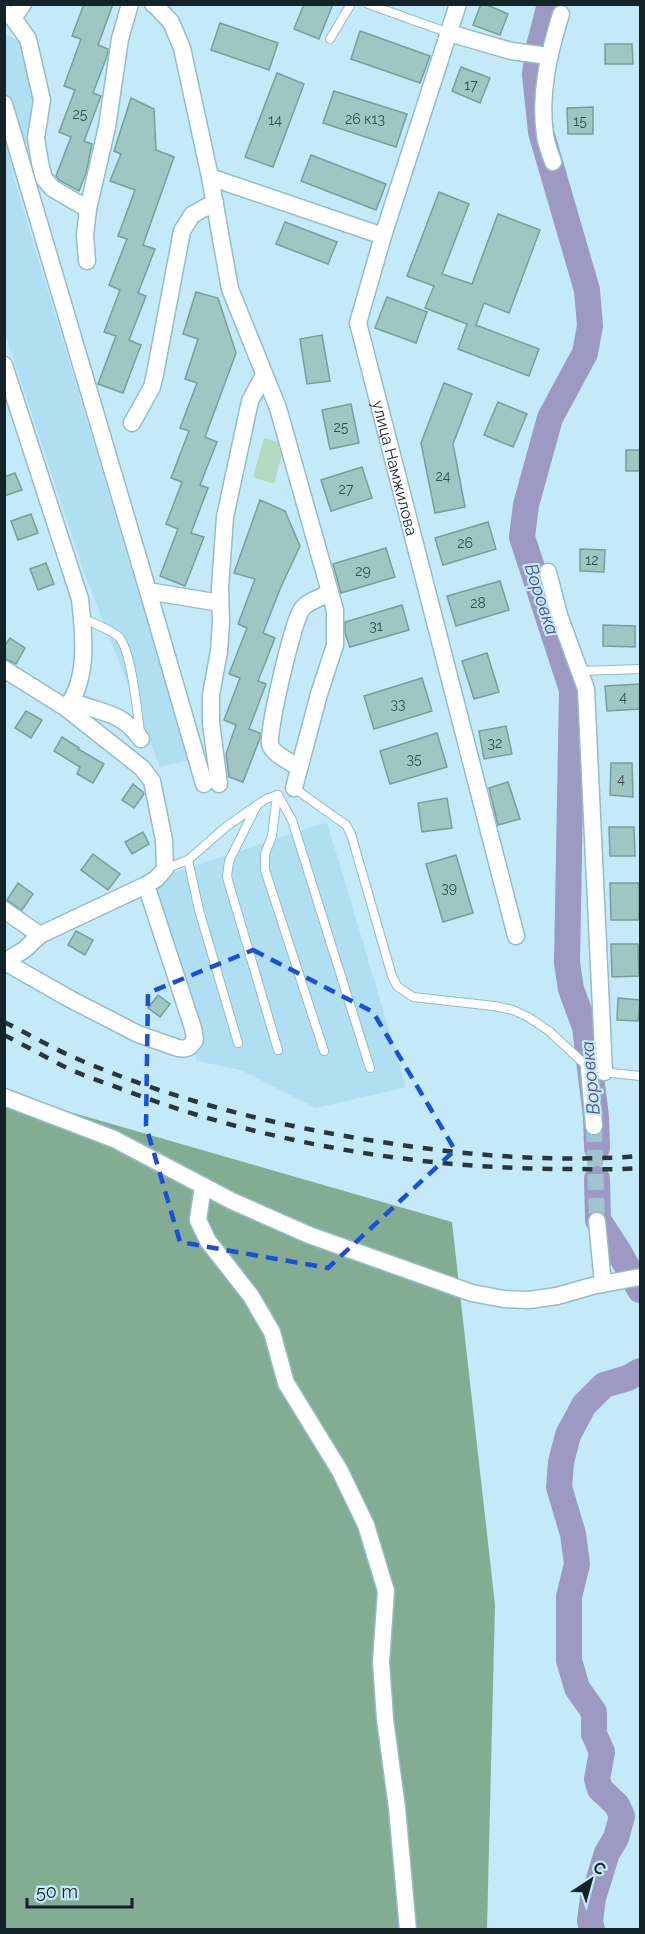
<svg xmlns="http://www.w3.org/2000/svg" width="645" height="1934" viewBox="0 0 645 1934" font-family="Raleway,sans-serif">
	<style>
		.built { fill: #b0dff1 }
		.green { fill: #b2dac0 }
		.forest { fill: #83ad93 }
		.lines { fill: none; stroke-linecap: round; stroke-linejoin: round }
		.river { stroke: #9c99c2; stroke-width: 26 }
		.building { fill: #9ec7c4; stroke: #769f9b; stroke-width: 1.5 }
		.street-tunnel { stroke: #a1c2cf; stroke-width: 16; stroke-dasharray: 16 8; stroke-linecap: butt }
		.lane-casing { stroke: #96bbc9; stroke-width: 10 }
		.street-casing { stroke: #96bbc9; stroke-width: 19 }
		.lane { stroke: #fff; stroke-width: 8 }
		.street { stroke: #fff; stroke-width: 16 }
		.rail { stroke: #26373d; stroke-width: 4.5; stroke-dasharray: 10 10; stroke-linecap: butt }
		.marked { fill: none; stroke: #1d4ed8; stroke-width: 4.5; stroke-dasharray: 12 8; stroke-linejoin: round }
		.labels { text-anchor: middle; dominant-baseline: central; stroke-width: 4.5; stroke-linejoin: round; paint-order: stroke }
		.number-label { font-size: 14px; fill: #364c4f }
		.street-label { font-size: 16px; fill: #142328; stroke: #c4eaf9 }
		.water-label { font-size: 18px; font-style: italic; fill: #524a82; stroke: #c4eaf9 }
	</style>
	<rect width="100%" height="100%" fill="#c4eaf9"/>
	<g class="built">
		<path d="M4 33 25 45 38 116 13 175 189 760 160 767 84 572 5 333Z"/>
		<path d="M327 822 406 1087 316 1108 241 1070 197 1061 145 882Z"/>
	</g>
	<path class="green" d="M264 438 285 444 274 484 253 477Z"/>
	<path class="forest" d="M4 1093 452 1222 495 1605 487 1929H5Z"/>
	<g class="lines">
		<g class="river">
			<path d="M538 50 550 4"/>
			<path d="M536 66 535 75 541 132 587 290 590 326 585 353 550 418 526 505 522 537 572 690 567 963 571 989 585 1027 596 1117 597 1148"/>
			<path d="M597 1179 598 1220 619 1252 640 1290"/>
			<path d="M592 1930 590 1921 593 1898 607 1853 616 1838 622 1816 617 1805 600 1789 597 1779 602 1752 594 1734V1712L577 1688 569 1660V1597L577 1564 573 1534 559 1487 561 1462 568 1435 584 1405 604 1385 628 1378 640 1371"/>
		</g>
	</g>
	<g class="building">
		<path d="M84 4H113L98 45 108 49 107 56 93 93 101 96 84 141 92 144 86 173 79 191 59 180 56 176 71 137 59 132 75 90 64 86 81 39 72 36Z"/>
		<path d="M304 4H333L319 39 294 29Z"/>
		<path d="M481 4H485L508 14 500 35 473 25Z"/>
		<path d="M220 23 278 43 269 70 211 50Z"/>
		<path d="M360 31 430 56 420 83 351 59Z"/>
		<path d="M605 44H632L633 64H605Z"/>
		<path d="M461 67 490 78 480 103 452 91Z"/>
		<path d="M277 73 304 84 273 167 245 157Z"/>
		<path d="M334 91 407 114 396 147 323 123Z"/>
		<path d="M131 98 154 109 156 150 174 157 143 245 155 249 138 293 146 296 129 340 141 345 123 393 98 384 116 336 104 332 120 290 109 285 127 239 118 236 135 190 110 181 121 154 114 151Z"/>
		<path d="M593 107V134H568L567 108Z"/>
		<path d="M311 155 386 184 376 210 301 181Z"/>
		<path d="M439 192 469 204 442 274 472 284 498 214 540 230 509 313 484 303 476 325 539 349 529 376 458 349 467 324 425 308 434 286 407 276Z"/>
		<path d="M285 222 337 242 328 264 276 244Z"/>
		<path d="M196 292 218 298 236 353 205 437 217 442 200 485 208 488 191 533 204 537 185 586 160 576 178 529 166 524 182 482 171 478 189 431 180 428 197 383 185 379 198 339 183 334Z"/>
		<path d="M387 297 427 312 416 343 375 328Z"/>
		<path d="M322 335 330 381 307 384 300 339Z"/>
		<path d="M444 383 472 394 453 444 465 507 435 513 421 443Z"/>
		<path d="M498 402 527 414 513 447 484 435Z"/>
		<path d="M351 404 359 443 330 449 322 410Z"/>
		<rect x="626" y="450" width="14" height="21"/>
		<path d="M362 467 372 498 331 511 321 480Z"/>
		<path d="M15 473 22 490 4 496V477Z"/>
		<path d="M260 500 285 511 300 546 280 589 263 633 275 638 258 681 266 684 249 729 260 733V738L243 782 229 777 226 754 236 725 224 720 240 678 229 674 247 628 238 624 255 579 234 573Z"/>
		<path d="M31 514 38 533 18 540 11 521Z"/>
		<path d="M488 522 496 549 443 565 435 538Z"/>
		<path d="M386 548 395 577 341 593 333 564Z"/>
		<path d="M580 549 605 550 604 572 580 571Z"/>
		<path d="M46 563 54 584 38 590 30 569Z"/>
		<path d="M500 581 509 610 456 626 447 596Z"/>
		<path d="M402 605 409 630 350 647 345 633V622Z"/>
		<path d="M603 625 635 626V647L603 646Z"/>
		<path d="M10 638 25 648 16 664 4 658V647Z"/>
		<path d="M487 653 499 692 474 699 462 661Z"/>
		<path d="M422 678 432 711 374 729 364 696Z"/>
		<path d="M640 684V709L607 711 605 686Z"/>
		<path d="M26 711 42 720 31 738 15 728Z"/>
		<path d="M506 726 512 754 484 759 479 731Z"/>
		<path d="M437 733 447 767 390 784 380 751Z"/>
		<path d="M62 737 79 748 78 749 104 764 93 783 77 774 80 767 54 751Z"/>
		<path d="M611 763H632L633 797 610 795Z"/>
		<path d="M508 782 520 819 498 825 489 788Z"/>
		<path d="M133 784 143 792 144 794 134 808 122 800Z"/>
		<path d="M447 798 452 828 422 832 418 803Z"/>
		<path d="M609 827H634L635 856H610Z"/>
		<path d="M143 832 149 844 132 854 125 842Z"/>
		<path d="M93 854 120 874 108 890 81 870Z"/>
		<path d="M456 855 473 913 443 922 426 864Z"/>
		<path d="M18 883 33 894 22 910 7 900Z"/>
		<path d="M610 883H639V920H611Z"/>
		<path d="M76 931 93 940 85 955 68 945Z"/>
		<path d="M611 944H638L639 976 612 977Z"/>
		<path d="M158 995 170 1004 160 1017 148 1008Z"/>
		<path d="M618 998 640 1000 638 1021 617 1020Z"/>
	</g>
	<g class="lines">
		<path class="street-tunnel" d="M594 1126 597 1221"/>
		<g class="lane-casing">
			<g id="lane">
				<path d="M368 4 449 33"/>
				<path d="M330 39 351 4"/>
				<path d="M82 618C91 622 113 631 119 637 132 653 137 711 140 732"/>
				<path d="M580 671 640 669"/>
				<path d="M294 788 346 825 351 834 392 976 397 986 413 997 494 1006 513 1010 528 1017 549 1031 591 1070"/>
				<path d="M277 795 272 836 265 854V870L324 1051"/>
				<path d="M278 795 292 820 370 1068"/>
				<path d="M257 805 229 861 227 877 278 1050"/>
				<path d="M188 860 199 910 238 1043"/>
				<path d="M165 869 188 860 227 826 266 799 278 795"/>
				<path d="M603 1072 640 1076"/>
			</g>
		</g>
		<g class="street-casing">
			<g id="street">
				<path d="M153 4 156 6 171 22 182 48 210 177 230 289 278 408 335 610V645L319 694 294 788"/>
				<path id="s1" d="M458 4 383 236 358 323 516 936"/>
				<path d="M4 12 13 18 28 39 42 100 36 138 40 163 44 178 52 188 88 209"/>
				<path d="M13 18 23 4"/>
				<path d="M449 33 511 51 549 56"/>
				<path d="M4 104 148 591 204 784"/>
				<path d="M553 162C550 153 546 144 545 135 539 94 549 53 561 14"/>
				<path d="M210 177 383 236"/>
				<path d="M87 261 85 235 88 209 107 127 120 39 130 4"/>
				<path d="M4 365 80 599C84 634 89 680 66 708"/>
				<path d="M132 423 152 387 155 374 182 231 192 215 215 202"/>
				<path d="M548 572 559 615 586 689 604 1072"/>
				<path d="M148 591 220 603"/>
				<path d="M4 669 66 708 142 768 152 781 164 840 165 869 156 879 146 885 40 935 24 950 4 962"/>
				<path d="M72 701C101 714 120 710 141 739"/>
				<path d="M298 767C291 762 272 754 270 744 268 729 293 620 302 609 308 601 322 597 330 593"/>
				<path d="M219 784 211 723V695L219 651 221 622 220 588 225 517 250 401 264 375"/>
				<path d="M4 910 40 935"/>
				<path d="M5 962 70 999 138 1034 178 1048C187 1050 190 1047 195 1040L193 1028 146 885"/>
				<path d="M589 1069 594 1126"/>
				<path d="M4 1097 114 1139 232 1201 309 1235 472 1293 504 1299 529 1300 557 1296 592 1286 640 1277"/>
				<path d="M203 1186 198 1220 208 1241 251 1296 272 1332 286 1383 340 1471 366 1525 386 1591 381 1662 385 1719 397 1808 408 1930"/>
				<path d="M597 1221 603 1284"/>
			</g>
		</g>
		<use href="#lane" class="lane"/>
		<use href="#street" class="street"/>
		<g class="rail">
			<path d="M4 1022C27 1033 50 1047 73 1057 167 1098 268 1124 369 1140 459 1155 550 1163 640 1156"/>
			<path d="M4 1035C26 1046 47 1058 69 1069 87 1077 106 1083 124 1090 264 1143 418 1169 568 1169 592 1169 616 1170 640 1168"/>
		</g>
	</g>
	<path class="marked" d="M253 950 373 1012 455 1150 328 1268 180 1242 146 1126 148 993Z"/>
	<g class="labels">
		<g class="number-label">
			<text x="471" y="85">17</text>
			<text x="80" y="114">25</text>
			<text x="365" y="119">26 к13</text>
			<text x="275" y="120">14</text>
			<text x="580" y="121">15</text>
			<text x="341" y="427">25</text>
			<text x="443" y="476">24</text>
			<text x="346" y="489">27</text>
			<text x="465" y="543">26</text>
			<text x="592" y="560">12</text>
			<text x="363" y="571">29</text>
			<text x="478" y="603">28</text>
			<text x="376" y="626">31</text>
			<text x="623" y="697">4</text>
			<text x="398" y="704">33</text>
			<text x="495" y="743">32</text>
			<text x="414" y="759">35</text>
			<text x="621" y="779">4</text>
			<text x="449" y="888">39</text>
		</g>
		<g class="street-label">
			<text stroke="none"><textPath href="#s1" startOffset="484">улица Намжилова</textPath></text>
		</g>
		<g class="water-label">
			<text transform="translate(542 599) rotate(72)">Воровка</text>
			<text transform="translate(590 1078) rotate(-95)">Воровка</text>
		</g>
	</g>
	<rect width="645" height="1934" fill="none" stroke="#142328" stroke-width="12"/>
	<g transform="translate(591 1880) rotate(36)" stroke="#c4eaf9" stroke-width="4.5" paint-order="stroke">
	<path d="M0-4.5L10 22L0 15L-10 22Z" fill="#142328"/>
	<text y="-9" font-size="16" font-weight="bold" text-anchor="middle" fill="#142328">С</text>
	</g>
	<path d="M27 1898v9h105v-9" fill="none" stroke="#142328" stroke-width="3"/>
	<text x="36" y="1898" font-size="18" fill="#142328" stroke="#c4eaf9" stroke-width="4.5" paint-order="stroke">50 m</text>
</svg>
